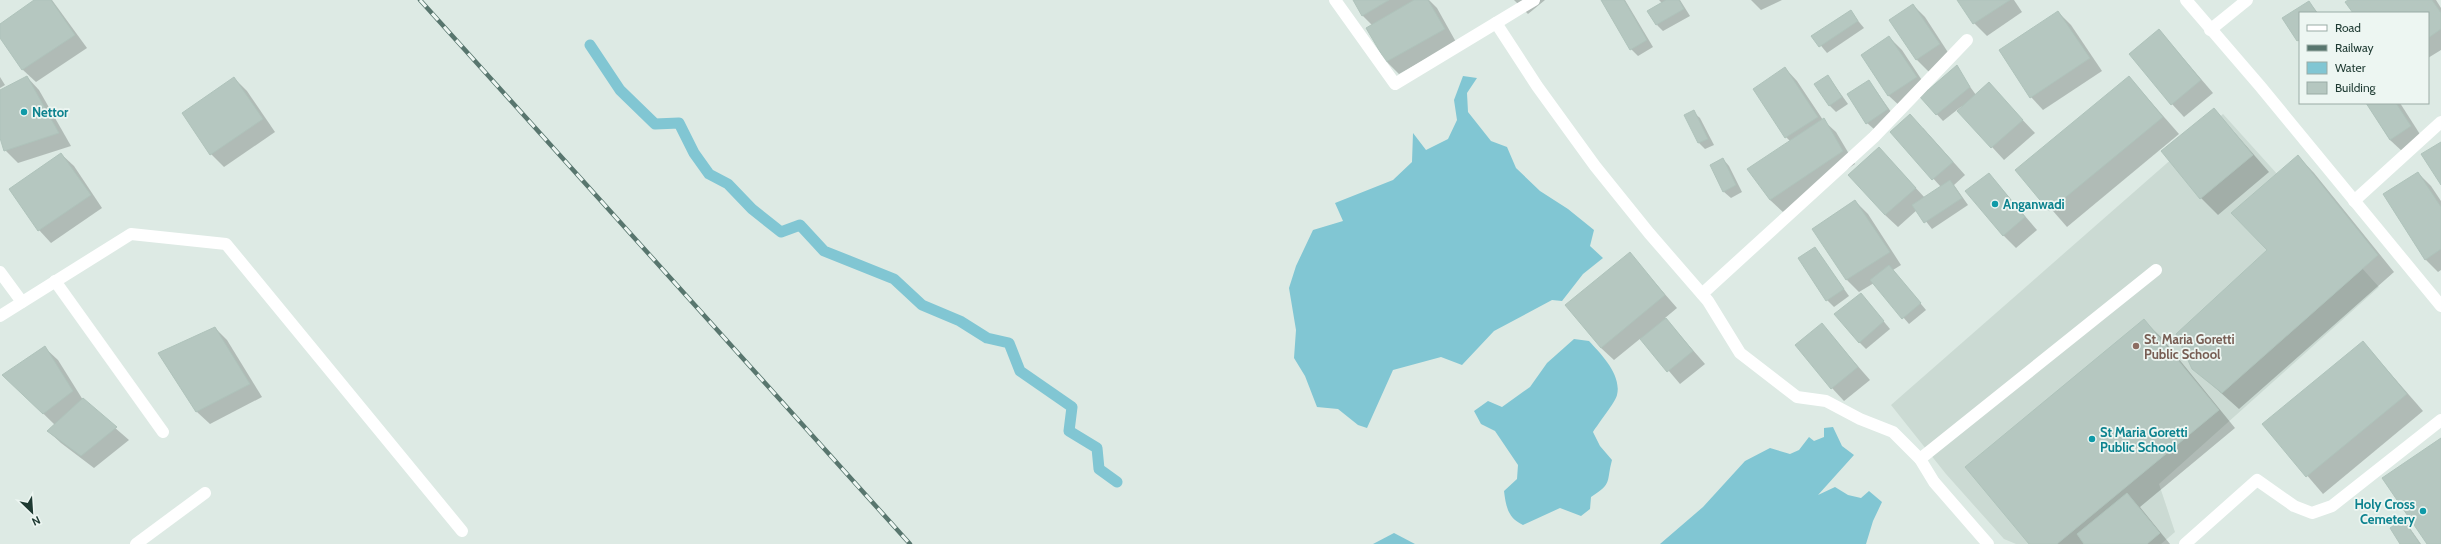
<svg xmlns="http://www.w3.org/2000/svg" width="2441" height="544" viewBox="0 0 2441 544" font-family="Cabin,sans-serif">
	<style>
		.built { fill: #cbdad3 }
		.water { fill: #81c6d3 }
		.shadow { fill: #0003 }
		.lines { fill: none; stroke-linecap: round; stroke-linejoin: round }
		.stream { stroke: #81c6d3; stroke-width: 11 }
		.building { fill: #b5c7c0; stroke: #afc3bb }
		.minor { stroke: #fff; stroke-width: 12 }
		.rail-casing { stroke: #58766e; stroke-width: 4.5 }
		.rail { stroke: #edf6f2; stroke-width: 3; stroke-dasharray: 9; stroke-linecap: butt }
		.culture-dot { fill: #0f9aa8; stroke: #edf6f2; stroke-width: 1.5 }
		.education-dot { fill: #8d6e63; stroke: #edf6f2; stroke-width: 1.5 }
		.labels { text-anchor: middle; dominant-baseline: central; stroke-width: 3.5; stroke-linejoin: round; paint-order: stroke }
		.culture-label { font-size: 13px; font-weight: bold; fill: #0d838f; stroke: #edf6f2; text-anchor: start }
		.education-label { font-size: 13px; font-weight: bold; fill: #785e54; stroke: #edf6f2; text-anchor: start }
	</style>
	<rect width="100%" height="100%" fill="#ddeae4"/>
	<path class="built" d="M2223 114 2379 287 2159 484 2175 532 2161 544H2016L2004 539 1946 474 1891 405Z"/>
	<g class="water">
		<path d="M1463 76 1477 78 1467 93 1468 112 1491 141 1507 147 1516 168 1540 191 1568 209 1594 230 1590 246 1603 258 1583 274 1562 301 1552 300 1494 331 1462 365 1441 357 1393 370 1367 428 1358 425 1338 409 1317 407 1305 376 1294 358 1296 330 1289 288 1296 266 1313 230 1343 221 1335 203 1393 180 1412 162 1413 133 1426 150 1448 139 1457 120 1454 100Z"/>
		<path d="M1574 339 1589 341C1601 354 1622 375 1617 395 1616 401 1598 424 1593 432L1600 446 1612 460C1606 482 1613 483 1591 497L1590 509 1581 516 1560 508 1523 525C1508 518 1506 507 1504 491L1517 479 1518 465 1495 431 1481 424 1474 411 1488 401 1502 407 1530 387 1547 363Z"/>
		<path d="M1833 427 1842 446 1854 455 1818 495 1835 487 1848 495 1861 498 1869 491 1882 502 1873 521 1866 544H1660L1703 507 1745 461 1770 448 1790 454 1799 450 1809 437 1814 441 1824 437V428Z"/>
		<path d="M1394 533 1415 544H1373Z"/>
	</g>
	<g class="shadow">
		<path d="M36 0H52L87 48 36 82 23 70 0 37V25Z"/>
		<path d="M1354 0H1429L1437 8 1456 42 1399 74 1387 62 1367 28 1372 25 1362 15Z"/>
		<path d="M1514 0H1545L1528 14Z"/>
		<path d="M1602 0H1625L1653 47 1638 56 1631 49Z"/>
		<path d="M1659 0H1680L1690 16 1663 31 1657 25 1662 3Z"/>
		<path d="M1751 0H1782L1761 10Z"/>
		<path d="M1959 0H2014L2022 12 1987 36 1974 23Z"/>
		<path d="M2350 0H2436L2441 8V50L2428 58V13H2354Z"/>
		<path d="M2309 2 2318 13H2300V43L2283 19Z"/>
		<path d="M1913 5 1925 17 1951 57 1929 72 1916 59Z"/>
		<path d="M1850 11 1864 28 1827 53 1813 36Z"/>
		<path d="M2058 12 2071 25 2102 71 2043 110 2031 97Z"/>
		<path d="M2159 30 2213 93 2184 117 2172 104Z"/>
		<path d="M1889 37 1902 50 1929 91 1956 67 1976 95 1989 84 2035 133 2004 160 1959 111 1962 106 1943 121 1920 96 1902 108 1889 96 1862 55Z"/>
		<path d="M1785 68 1797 81 1823 120 1836 132 1855 164 1783 212 1770 200 1791 142 1786 137Z"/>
		<path d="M1828 76 1848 104 1836 112 1830 106Z"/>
		<path d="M0 77 5 85 0 88Z"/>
		<path d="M27 77 39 90 71 146 18 163 5 150 0 135V91Z"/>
		<path d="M2129 77 2179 134 2067 227 2017 170Z"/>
		<path d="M234 78 247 91 275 132 224 167 211 154Z"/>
		<path d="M1869 81 1894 116 1874 129 1867 123Z"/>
		<path d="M2367 103H2400L2423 139 2403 152 2390 140Z"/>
		<path d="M2214 109 2269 172 2218 215 2201 198Z"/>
		<path d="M1693 112 1700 118 1714 145 1705 149 1699 143Z"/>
		<path d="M1923 128 1965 175 1954 185 1968 205 1932 229 1917 210 1898 227 1885 215 1891 161 1925 198 1941 187 1891 132Z"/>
		<path d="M61 154 74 166 102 208 51 243 39 230Z"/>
		<path d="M2298 156 2314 173 2394 272 2239 409 2193 368 2268 251Z"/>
		<path d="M1723 159 1729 166 1742 192 1731 198 1724 192 1711 165Z"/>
		<path d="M2418 173 2431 186 2441 201V270L2438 272 2425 259Z"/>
		<path d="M1989 174 2037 230 2016 248 2003 235Z"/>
		<path d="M1855 201 1868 214 1901 265 1893 270 1926 310 1909 324 1874 283 1859 292 1847 280 1813 229Z"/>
		<path d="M1815 248 1849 296 1834 307 1827 300Z"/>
		<path d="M1630 254 1677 308 1665 318 1705 364 1680 384 1641 338 1614 360 1601 348Z"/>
		<path d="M1867 301 1890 329 1866 349 1859 342Z"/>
		<path d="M2144 321 2161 337 2235 428 2140 507 2170 544H2031Z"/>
		<path d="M1821 324 1870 380 1844 401 1832 388Z"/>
		<path d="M215 328 227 340 262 397 210 424 197 412 160 353Z"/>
		<path d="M2363 342 2423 411 2323 494 2263 424Z"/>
		<path d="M45 348 58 360 83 400 129 440 94 468 61 443 48 431 55 425 16 387Z"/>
		<path d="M2403 521 2409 527 2421 544H2402Z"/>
	</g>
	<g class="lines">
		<path class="stream" d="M590 45 620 90 655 124 679 123 694 153 709 174 728 184 752 209 781 232 800 225 824 251 894 279 922 305 960 321 987 338 1009 343 1020 371 1072 407 1069 431 1097 448 1099 469 1117 482"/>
	</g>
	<g class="building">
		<path d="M34 0H51L75 35 22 70 0 38V24Z"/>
		<path d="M1353 0H1389L1362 16Z"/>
		<path d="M1414 0H1428L1445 29 1386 62 1366 28Z"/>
		<path d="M1601 0H1624L1647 40 1630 50Z"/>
		<path d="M1666 0H1679L1684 9 1656 25 1647 11Z"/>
		<path d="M1957 0H2010L1973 24Z"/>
		<path d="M2348 0H2432L2441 13V29L2428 38V13H2353L2345 2Z"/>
		<path d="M2309 1 2317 13H2300V39L2297 41 2282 18Z"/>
		<path d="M1913 4 1940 44 1916 60 1889 20Z"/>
		<path d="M1851 10 1858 21 1819 47 1811 36Z"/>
		<path d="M2058 11 2090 58 2030 98 1999 50Z"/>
		<path d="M2159 29 2201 80 2171 105 2129 54Z"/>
		<path d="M1889 36 1917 77 1888 96 1861 55Z"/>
		<path d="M1957 65 1970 87 1936 115 1920 97Z"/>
		<path d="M1785 67 1818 117 1785 138 1753 89Z"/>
		<path d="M1828 75 1842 97 1829 106 1814 84Z"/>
		<path d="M27 76 59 133 4 151 0 138V90Z"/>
		<path d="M2129 76 2163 117 2049 211 2015 170Z"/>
		<path d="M234 77 263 119 210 155 182 113Z"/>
		<path d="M1869 80 1888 109 1866 124 1847 94Z"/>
		<path d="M1989 82 2023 120 1991 148 1957 111Z"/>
		<path d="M2366 103H2396L2411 126 2390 140Z"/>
		<path d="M2214 108 2253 155 2200 199 2161 151Z"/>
		<path d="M1694 110 1708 139 1698 143 1684 115Z"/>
		<path d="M1910 114 1953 162 1932 180 1890 132Z"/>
		<path d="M1824 118 1843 151 1770 200 1747 169Z"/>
		<path d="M2441 142V185L2421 154Z"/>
		<path d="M1879 147 1916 188 1885 215 1848 175Z"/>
		<path d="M61 153 91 195 38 231 9 189Z"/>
		<path d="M2298 155 2378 255 2222 393 2192 369 2176 334 2267 250 2231 213Z"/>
		<path d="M1723 158 1736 185 1723 192 1710 165Z"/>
		<path d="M2418 172 2441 207V249L2425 260 2383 194Z"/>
		<path d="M1989 173 2025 217 2003 236 1965 191Z"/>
		<path d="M1950 180 1962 198 1924 223 1912 205Z"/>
		<path d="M1855 200 1890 252 1846 280 1812 229Z"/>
		<path d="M1815 247 1844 289 1826 301 1798 258Z"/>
		<path d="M1630 252 1665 295 1601 348 1565 305Z"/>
		<path d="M1889 265 1921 303 1902 319 1870 280Z"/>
		<path d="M1861 293 1884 321 1859 343 1834 314Z"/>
		<path d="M1666 318 1693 351 1667 372 1640 339Z"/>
		<path d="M2144 319 2219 410 2057 544H2029L1965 467Z"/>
		<path d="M1822 323 1858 367 1831 389 1795 345Z"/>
		<path d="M215 327 250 384 196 412 158 353Z"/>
		<path d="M2363 341 2407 394 2306 477 2262 424Z"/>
		<path d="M45 346 73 391 43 414 2 375Z"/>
		<path d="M83 398 117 427 81 456 47 431Z"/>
		<path d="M2441 438V544H2427L2382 478Z"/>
		<path d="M2127 493 2160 533 2147 544H2084L2077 534Z"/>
		<path d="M2403 519 2420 544H2400L2390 528Z"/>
	</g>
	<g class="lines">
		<g class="minor">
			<path d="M1335 0 1395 84 1496 23 1537 86 1595 166 1649 233 1708 301 1740 353 1797 397 1826 401 1860 419 1893 432 1920 459 1934 482 1988 544"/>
			<path d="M2186 0 2260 86 2441 306"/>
			<path d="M1496 23 1534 0"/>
			<path d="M2210 30 2247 0"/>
			<path d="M2354 201 2441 122"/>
			<path d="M0 272 22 302"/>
			<path d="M55 281 163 432"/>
			<path d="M1702 294 1874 137 1967 40"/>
			<path d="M0 316 131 234 226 244 462 531"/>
			<path d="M1920 459 2156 270"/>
			<path d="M136 544 205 493"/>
			<path d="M2185 544 2257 480 2294 506 2312 513 2332 506 2441 420"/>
		</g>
		<g class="rail-casing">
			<path id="rail" d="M420 0 910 544"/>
		</g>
		<use href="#rail" class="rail"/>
	</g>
	<g class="culture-dot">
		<circle cx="24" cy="112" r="4"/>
		<circle cx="1995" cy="204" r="4"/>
		<circle cx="2092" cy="439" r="4"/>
		<circle cx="2423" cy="511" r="4"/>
	</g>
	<circle class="education-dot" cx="2136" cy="346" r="4"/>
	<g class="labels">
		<g class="culture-label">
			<text x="32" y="112">Nettor</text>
			<text x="2003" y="204">Anganwadi</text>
			<text x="2100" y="432">St Maria Goretti<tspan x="2100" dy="15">Public School</tspan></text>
			<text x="2415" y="504" text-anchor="end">Holy Cross<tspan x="2415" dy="15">Cemetery</tspan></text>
		</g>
		<g class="education-label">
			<text x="2144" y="339">St. Maria Goretti<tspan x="2144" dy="15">Public School</tspan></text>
		</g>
	</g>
	<rect x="2299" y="12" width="130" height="92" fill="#edf6f2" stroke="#9aaba5"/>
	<rect x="2307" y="25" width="20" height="6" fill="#ffffff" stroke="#9aaba5"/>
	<text x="2335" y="32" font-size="12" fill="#1e3a32">Road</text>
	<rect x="2307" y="45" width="20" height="6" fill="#58766e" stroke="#9aaba5"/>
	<text x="2335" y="52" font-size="12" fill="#1e3a32">Railway</text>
	<rect x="2307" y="62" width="20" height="12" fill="#81c6d3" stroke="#9aaba5"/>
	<text x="2335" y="72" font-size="12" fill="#1e3a32">Water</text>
	<rect x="2307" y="82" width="20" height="12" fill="#b5c7c0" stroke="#9aaba5"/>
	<text x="2335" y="92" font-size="12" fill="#1e3a32">Building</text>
	<g transform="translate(32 512) rotate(155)" stroke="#edf6f2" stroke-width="3" paint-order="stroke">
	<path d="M0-3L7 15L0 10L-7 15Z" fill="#1e3a32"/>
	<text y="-6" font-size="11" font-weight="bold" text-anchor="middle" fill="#1e3a32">N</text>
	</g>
</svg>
